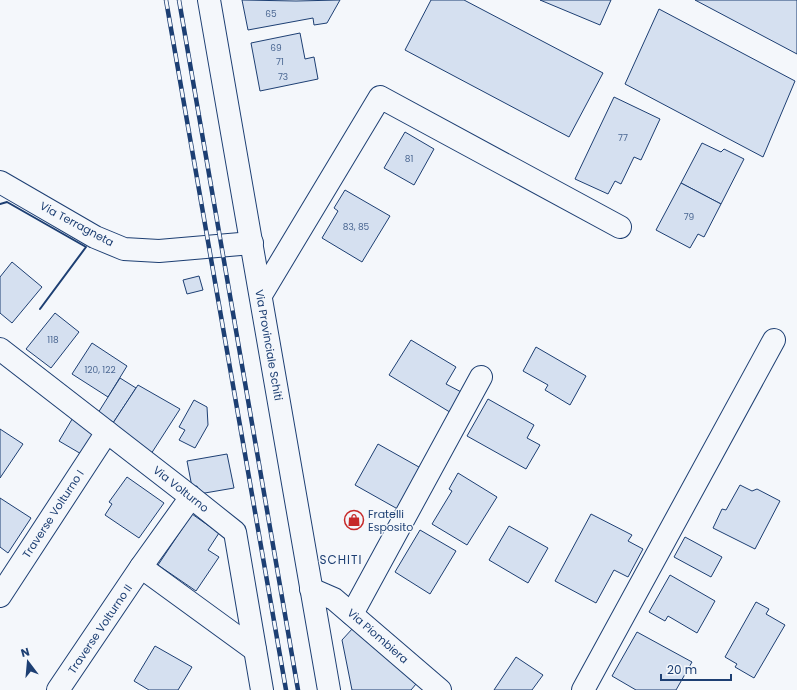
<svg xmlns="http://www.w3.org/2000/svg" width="797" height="690" viewBox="0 0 797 690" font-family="Poppins,sans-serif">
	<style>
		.building { fill: #d5e0f0; stroke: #1d3f73 }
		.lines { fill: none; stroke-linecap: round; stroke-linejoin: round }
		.minor-casing { stroke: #1d3f73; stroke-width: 24 }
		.minor { stroke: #f4f7fb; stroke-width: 22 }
		.rail-casing { stroke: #1d3f73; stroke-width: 4.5 }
		.rail { stroke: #f4f7fb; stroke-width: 3; stroke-dasharray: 9; stroke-linecap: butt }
		.wall { stroke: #1d3f73; stroke-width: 2 }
		.labels { text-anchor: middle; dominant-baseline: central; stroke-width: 3; stroke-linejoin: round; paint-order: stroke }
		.number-label { font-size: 9px; fill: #4b6792 }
		.street-label { font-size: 11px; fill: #1d3f73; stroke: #f4f7fb }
		.poi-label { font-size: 11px; fill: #1d3f73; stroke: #f4f7fb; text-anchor: start }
		.neighbourhood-label { font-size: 12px; letter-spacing: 1px; fill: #1d3f73; stroke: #f4f7fb }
	</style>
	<rect width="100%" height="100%" fill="#f4f7fb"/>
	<g class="building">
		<path d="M242 0 296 1 340 0 327 23 314 25 313 18 248 30Z"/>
		<path d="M431 0H464L603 73 569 137 405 50Z"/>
		<path d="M540 0H611L600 25Z"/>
		<path d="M695 0H797V54Z"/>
		<path d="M659 9 795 81 763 157 625 84Z"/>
		<path d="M300 33 305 59 314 57 318 79 260 91 251 43Z"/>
		<path d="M614 97 660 119 641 160 634 157 621 184 615 181 608 194 575 179Z"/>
		<path d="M405 132 434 149 414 185 384 168Z"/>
		<path d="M702 143 721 152 724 149 744 159 721 204 681 183Z"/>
		<path d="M681 183 721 204 704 237 698 234 690 248 656 230Z"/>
		<path d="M345 190 390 216 362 262 322 238 338 211 334 208Z"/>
		<path d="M12 262 42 287 12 323 0 313V277Z"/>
		<path d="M199 276 203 290 187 294 183 280Z"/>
		<path d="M55 313 79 332 51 368 26 349Z"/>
		<path d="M411 340 456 367 446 384 465 394 453 414 389 375Z"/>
		<path d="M92 343 127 366 108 397 72 374Z"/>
		<path d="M536 347 586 376 570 405 545 390 548 385 523 371Z"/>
		<path d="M120 378 136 388 113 423 98 413Z"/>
		<path d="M138 385 180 409 151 454 113 423Z"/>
		<path d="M488 399 534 425 527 438 540 445 526 469 467 436Z"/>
		<path d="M194 400 207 407 208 425 195 448 179 440 185 430 179 427Z"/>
		<path d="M74 416 97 431 83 455 59 441Z"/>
		<path d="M0 429 23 444 0 478Z"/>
		<path d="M378 444 426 471 403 512 355 485Z"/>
		<path d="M227 454 234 488 199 494 197 486 192 487 187 461Z"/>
		<path d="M458 473 497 497 467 545 432 524 452 491 449 489Z"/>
		<path d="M127 477 164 503 139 538 105 515 112 504 109 502Z"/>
		<path d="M740 485 752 491 757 489 780 501 755 549 713 528 722 509 726 510Z"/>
		<path d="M0 498 31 518 8 553 0 547Z"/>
		<path d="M192 514 219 533 208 550 219 557 196 591 158 565Z"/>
		<path d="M591 514 632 535 628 541 643 549 628 577 614 570 596 603 555 581Z"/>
		<path d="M509 526 548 548 528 583 489 560Z"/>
		<path d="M420 530 456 551 430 594 395 572Z"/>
		<path d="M685 537 722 557 711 577 674 557Z"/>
		<path d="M670 575 715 601 697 633 668 616 665 621 649 612Z"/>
		<path d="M756 602 769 609 766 614 785 625 754 678 735 667 737 664 725 657Z"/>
		<path d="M353 628 416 684 411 690H352L342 640Z"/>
		<path d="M637 632 692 662 676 690H636L612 676Z"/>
		<path d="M155 646 192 667 178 690H149L134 681Z"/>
		<path d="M516 657 543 675 532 690H494Z"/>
	</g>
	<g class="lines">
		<g class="minor-casing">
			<g id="minor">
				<path d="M209 0 329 690"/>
				<path d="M0 182 95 237 124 249 159 251 252 243"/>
				<path d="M261 295 380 97 620 227"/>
				<path d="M0 349 191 497 235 532 262 690"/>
				<path d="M141 567 191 497"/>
				<path d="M311 589 334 599 440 690"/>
				<path d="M0 596 107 432"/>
				<path d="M352 614 481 377"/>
				<path d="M58 690 141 567 255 650"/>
				<path d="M583 690 774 340"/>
			</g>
		</g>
		<use href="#minor" class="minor"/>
		<g class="rail-casing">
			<g id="rail">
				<path d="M166 0 286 690"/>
				<path d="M179 0 298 690"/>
			</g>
		</g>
		<use href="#rail" class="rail"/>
		<path class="wall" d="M0 204 7 202 86 247 40 309"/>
	</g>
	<defs>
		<g id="shop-ring" transform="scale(1)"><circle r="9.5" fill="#f4f7fb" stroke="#c62828" stroke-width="1.5"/><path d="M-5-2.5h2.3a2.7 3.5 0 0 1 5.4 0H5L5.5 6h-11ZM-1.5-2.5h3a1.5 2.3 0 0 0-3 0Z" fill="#c62828"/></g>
	</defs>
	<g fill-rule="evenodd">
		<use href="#shop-ring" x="354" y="520"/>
	</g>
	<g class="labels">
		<g class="number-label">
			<text x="271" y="14">65</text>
			<text x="276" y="48">69</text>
			<text x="280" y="62">71</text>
			<text x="283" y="77">73</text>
			<text x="623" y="138">77</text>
			<text x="409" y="159">81</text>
			<text x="689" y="217">79</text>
			<text x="356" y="227">83, 85</text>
			<text x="53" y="340">118</text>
			<text x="100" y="370">120, 122</text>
		</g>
		<g class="street-label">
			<text transform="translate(77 224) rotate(28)">Via Terragneta</text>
			<text transform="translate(269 345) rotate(80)">Via Provinciale Schiti</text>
			<text transform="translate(181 489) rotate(38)">Via Volturno</text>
			<text transform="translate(53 514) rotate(-57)">Traverse Volturno I</text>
			<text transform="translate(100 629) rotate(-56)">Traverse Volturno II</text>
			<text transform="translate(378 636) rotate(41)">Via Piombiera</text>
		</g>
		<g class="poi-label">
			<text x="368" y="514">Fratelli<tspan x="368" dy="13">Esposito</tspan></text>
		</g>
		<g class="neighbourhood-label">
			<text x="341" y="559">SCHITI</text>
		</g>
	</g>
	<g transform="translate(28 662) rotate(344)" stroke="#f4f7fb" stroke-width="3" paint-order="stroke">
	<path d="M0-3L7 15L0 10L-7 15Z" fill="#1d3f73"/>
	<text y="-6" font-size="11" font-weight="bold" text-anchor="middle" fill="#1d3f73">N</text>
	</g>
	<path d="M661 674v6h70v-6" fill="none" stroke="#1d3f73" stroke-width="2"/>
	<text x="667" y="674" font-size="12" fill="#1d3f73" stroke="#f4f7fb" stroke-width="3" paint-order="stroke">20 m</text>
</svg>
